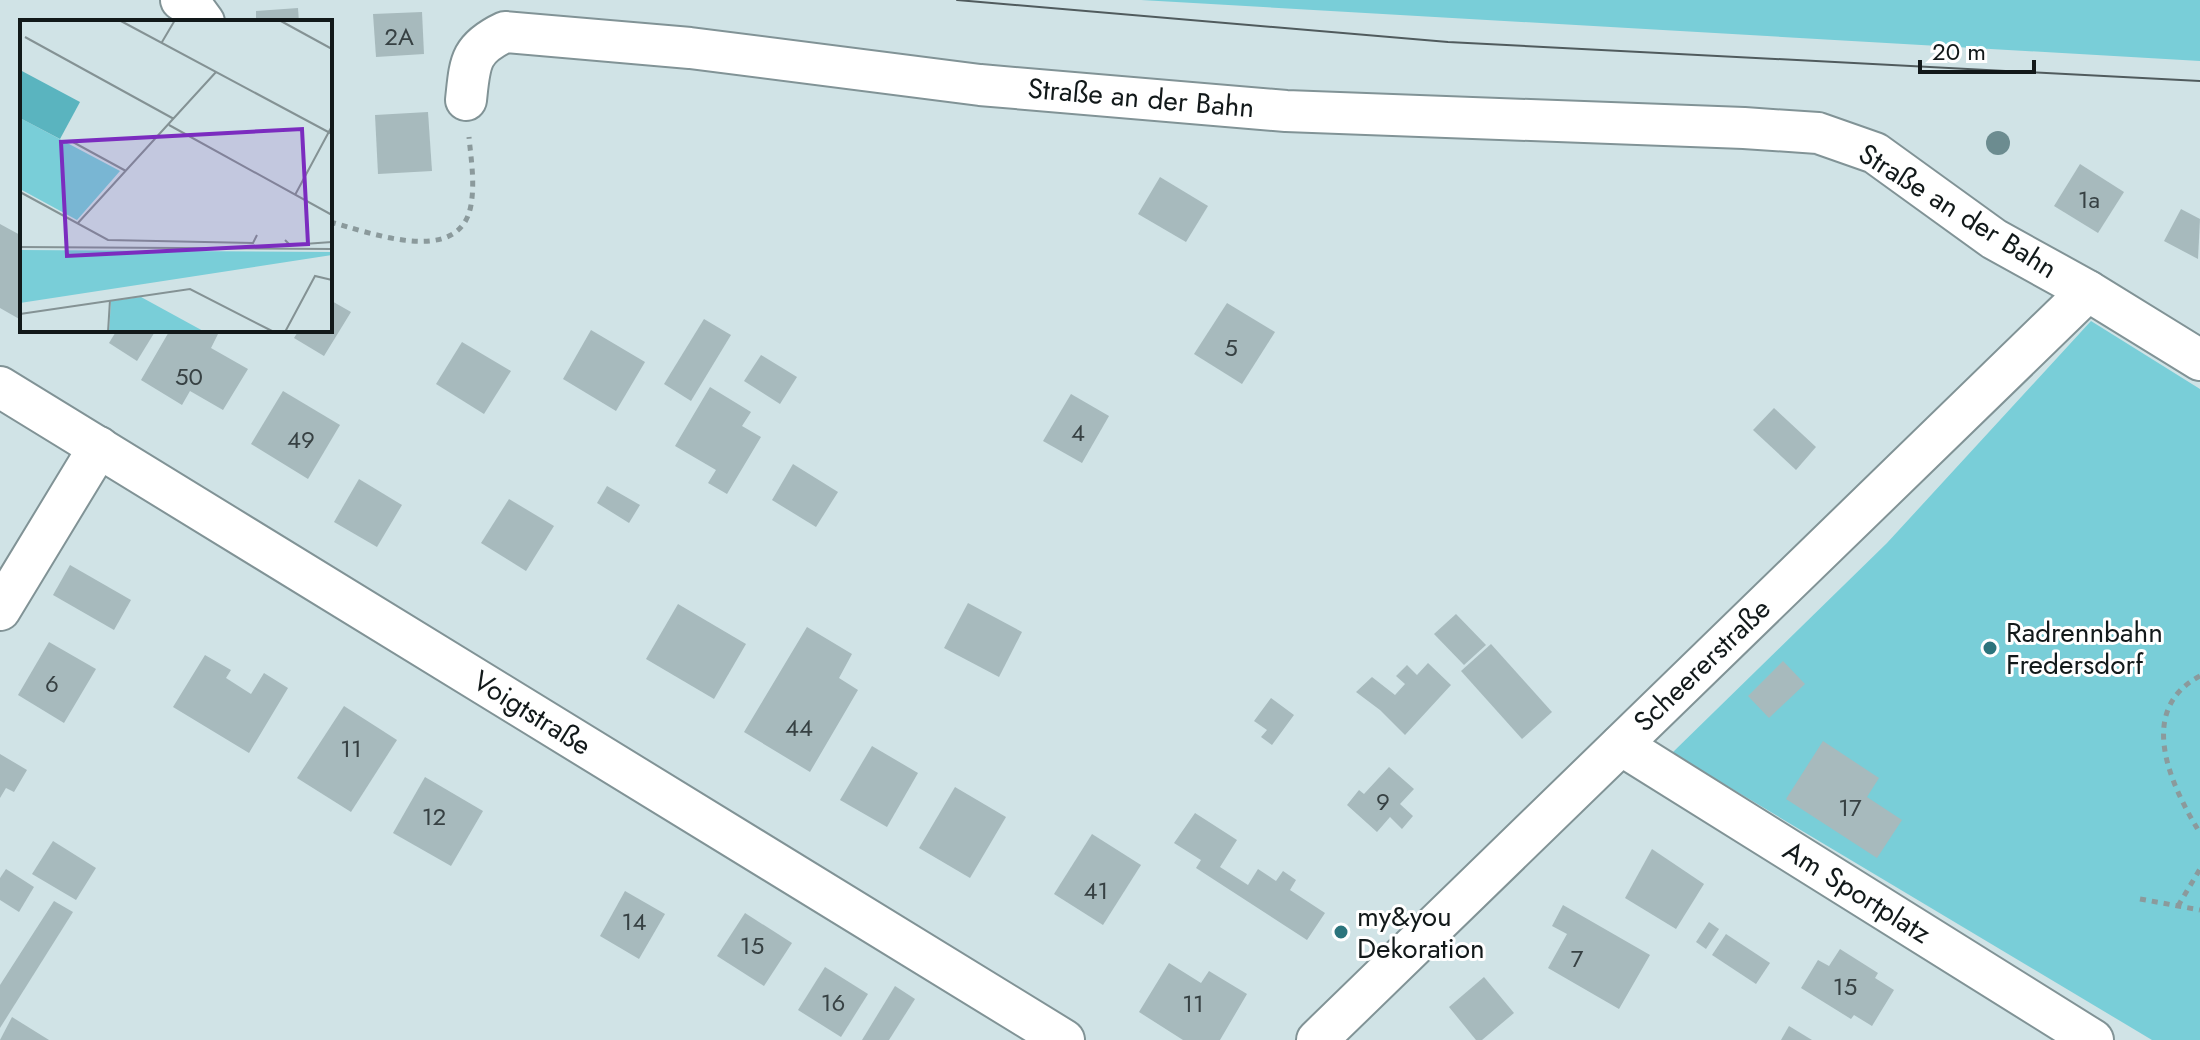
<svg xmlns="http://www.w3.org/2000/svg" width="2200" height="1040" viewBox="0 0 2200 1040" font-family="Jost,sans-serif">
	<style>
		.green { fill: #79ced8 }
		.building { fill: #a7babd }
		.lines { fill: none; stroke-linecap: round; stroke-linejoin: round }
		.minor-casing { stroke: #819396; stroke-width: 44 }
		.path { stroke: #8b9a9c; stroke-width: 5; stroke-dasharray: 6 6; stroke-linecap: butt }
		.minor { stroke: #fff; stroke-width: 40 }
		.tram { stroke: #505b5d; stroke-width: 2 }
		.tree { fill: #6c8c90 }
		.poi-dot { fill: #2b747c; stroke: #fff; stroke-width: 3 }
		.labels { text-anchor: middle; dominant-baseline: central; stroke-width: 6; stroke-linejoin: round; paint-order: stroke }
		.number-label { font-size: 24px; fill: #374143 }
		.street-label { font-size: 28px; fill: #12191a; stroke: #fff }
		.poi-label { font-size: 28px; fill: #12191a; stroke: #fff; text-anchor: start }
		.inset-road { fill: none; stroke: #849294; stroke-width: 2 }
		.view { fill: #7b2cbf; fill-opacity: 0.15; stroke: #7b2cbf; stroke-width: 4 }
		.inset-edge { fill: none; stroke: #12191a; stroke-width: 4 }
	</style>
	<rect width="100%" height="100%" fill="#d0e3e6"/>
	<g class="green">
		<path d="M1141 0H2200V61Z"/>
		<path d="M2091 321 2200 389V1040H2152L1672 753 1887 543Z"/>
	</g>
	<g class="building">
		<path d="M298 8 299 22H256V11Z"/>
		<path d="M422 12 424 54 376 57 373 14Z"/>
		<path d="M428 112 432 171 378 174 375 115Z"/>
		<path d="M2080 164 2124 192 2098 233 2054 206Z"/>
		<path d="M1160 177 1208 206 1186 242 1138 214Z"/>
		<path d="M2181 209 2200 219 2198 259 2164 241Z"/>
		<path d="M0 224 22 236 21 320 0 308Z"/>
		<path d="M330 300 351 312 324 356 294 338 299 330H330Z"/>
		<path d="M1227 303 1275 332 1242 384 1194 354Z"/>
		<path d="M704 319 731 335 691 401 664 384Z"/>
		<path d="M117 330H156L137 361 109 343Z"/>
		<path d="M170 330H210L218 334 211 348 248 369 223 410 190 391 182 405 141 380Z"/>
		<path d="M591 330 645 362 616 411 563 379Z"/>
		<path d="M462 342 511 371 484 414 436 384Z"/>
		<path d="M761 355 797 377 780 404 744 381Z"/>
		<path d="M710 387 751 412 742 426 761 437 727 494 708 483 716 470 675 446Z"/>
		<path d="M283 391 340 425 308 479 251 444Z"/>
		<path d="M1071 394 1109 416 1082 463 1043 441Z"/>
		<path d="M1774 408 1816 447 1796 470 1753 430Z"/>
		<path d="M793 464 838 492 816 527 772 500Z"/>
		<path d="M359 479 402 505 377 547 334 522Z"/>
		<path d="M607 486 640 505 629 523 597 503Z"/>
		<path d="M509 499 554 526 526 571 481 543Z"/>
		<path d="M70 565 131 600 114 630 53 595Z"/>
		<path d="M968 603 1022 632 999 677 944 648Z"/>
		<path d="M678 604 746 644 714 699 646 659Z"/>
		<path d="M1456 614 1486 645 1464 665 1434 634Z"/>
		<path d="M807 627 852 654 839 678 858 690 810 772 744 732Z"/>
		<path d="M49 642 96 669 64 723 18 695Z"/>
		<path d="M1491 644 1552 712 1522 739 1461 671Z"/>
		<path d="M205 655 231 670 226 678 251 694 264 673 288 688 249 753 173 707Z"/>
		<path d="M1783 661 1805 684 1769 718 1748 696Z"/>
		<path d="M1428 663 1451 685 1405 735 1380 710 1356 692 1372 677 1395 695 1405 684 1396 676 1407 665 1417 675Z"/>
		<path d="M1271 698 1294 715 1272 745 1261 737 1267 730 1254 721Z"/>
		<path d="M344 706 397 740 351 812 297 778Z"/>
		<path d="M1823 741 1879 778 1867 797 1902 820 1877 858 1786 799Z"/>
		<path d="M872 746 918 773 887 827 840 800Z"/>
		<path d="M0 754 27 770 14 792 6 788 0 798Z"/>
		<path d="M1389 767 1414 789 1400 804 1413 816 1402 829 1390 817 1377 832 1347 805 1359 790 1364 794Z"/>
		<path d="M425 777 483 811 451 866 393 833Z"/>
		<path d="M955 787 1006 817 970 878 919 848Z"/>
		<path d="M1195 813 1237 840 1220 867 1248 885 1258 869 1276 881 1283 871 1296 880 1290 890 1325 913 1307 940 1196 868 1201 860 1174 843Z"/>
		<path d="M1092 834 1141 865 1103 925 1054 894Z"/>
		<path d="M53 841 96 868 76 900 32 874Z"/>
		<path d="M1652 849 1704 884 1676 929 1625 898Z"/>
		<path d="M6 869 34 887 19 912 0 900V878Z"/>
		<path d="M625 891 665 914 639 959 600 936Z"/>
		<path d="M54 901 73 912 0 1028V985Z"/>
		<path d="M1563 905 1650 955 1619 1009 1548 968 1567 934 1552 926Z"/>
		<path d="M745 913 792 943 764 986 717 956Z"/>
		<path d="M1709 922 1719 929 1706 949 1696 942Z"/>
		<path d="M1726 934 1770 963 1756 984 1712 955Z"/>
		<path d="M1840 949 1878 973 1875 978 1894 990 1872 1026 1854 1015 1851 1019 1801 988 1818 960 1829 966Z"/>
		<path d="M1169 963 1201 983 1209 971 1247 994 1220 1040H1183L1139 1012Z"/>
		<path d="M825 967 868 994 841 1037 798 1010Z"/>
		<path d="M1484 977 1514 1013 1482 1040H1476L1449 1007Z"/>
		<path d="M895 986 915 999 889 1040H862Z"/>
		<path d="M12 1017 49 1040H0Z"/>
		<path d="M1789 1026 1812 1040H1781Z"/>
	</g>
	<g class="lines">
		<g class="minor-casing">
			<g id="minor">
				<path d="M181 0 193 7 204 22"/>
				<path d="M466 100C470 63 469 49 505 32L690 48 980 85 1286 111 1744 128 1818 133 1875 153 1994 239 2088 291 2200 360"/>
				<path d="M0 387 1064 1040"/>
				<path d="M0 610 99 447"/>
				<path d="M1621 745 2093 1040"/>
				<path d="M1317 1040 2088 291"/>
			</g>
		</g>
		<g class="path">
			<path d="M330 222C369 232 460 268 471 205 475 182 471 159 469 137"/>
			<path d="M2200 676C2135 710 2171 786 2200 833"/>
			<path d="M2140 899 2200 910"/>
			<path d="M2178 906 2200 869"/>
		</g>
		<use href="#minor" class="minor"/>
		<path class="tram" d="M957 0 1448 42 2200 81"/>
	</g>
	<circle class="tree" cx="1998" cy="143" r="12"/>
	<g class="poi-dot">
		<circle cx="1990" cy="648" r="8"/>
		<circle cx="1341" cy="932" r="8"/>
	</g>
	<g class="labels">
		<g class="number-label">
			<text x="399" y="36">2A</text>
			<text x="2089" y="199">1a</text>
			<text x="1231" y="347">5</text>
			<text x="189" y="376">50</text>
			<text x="1078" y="432">4</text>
			<text x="301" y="439">49</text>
			<text x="52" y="683">6</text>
			<text x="799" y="727">44</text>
			<text x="351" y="748">11</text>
			<text x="1383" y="801">9</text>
			<text x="1850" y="807">17</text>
			<text x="434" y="816">12</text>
			<text x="1096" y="890">41</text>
			<text x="634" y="921">14</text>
			<text x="752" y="945">15</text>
			<text x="1577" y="958">7</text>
			<text x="1845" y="986">15</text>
			<text x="833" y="1002">16</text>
			<text x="1193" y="1003">11</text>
		</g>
		<g class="street-label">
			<text transform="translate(1141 98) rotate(5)">Straße an der Bahn</text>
			<text transform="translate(1958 211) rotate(32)">Straße an der Bahn</text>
			<text transform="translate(1702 665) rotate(-44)">Scheererstraße</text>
			<text transform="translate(532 713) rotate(32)">Voigtstraße</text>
			<text transform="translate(1857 892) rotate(32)">Am Sportplatz</text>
		</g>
		<g class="poi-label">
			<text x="2006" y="632">Radrennbahn<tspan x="2006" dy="32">Fredersdorf</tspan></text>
			<text x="1357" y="916">my&amp;you<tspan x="1357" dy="32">Dekoration</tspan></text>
		</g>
	</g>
	<g transform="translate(20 20)">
		<rect width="312" height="312" fill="#d0e3e6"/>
		<path d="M0 98 100 151 57 200 0 169ZM0 230 312 232V235L0 283ZM121 277 185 312H89L91 281Z" fill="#79ced8"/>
		<path d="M0 50 60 82 40 119 0 98Z" fill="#5ab4bf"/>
		<path class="inset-road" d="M99 0 312 114M259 0 312 29M5 17 154 99M142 22 155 0M149 105 312 195M51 121 106 151M0 172 88 220 233 223 237 215M275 175 312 106M57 204 196 52M265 220 270 225 312 222M0 227 312 229M0 294 170 269 254 312M88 312 90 280M265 312 295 256 312 260"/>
		<path class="view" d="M282 109 288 224 47 236 41 122Z"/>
		<rect width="312" height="312" class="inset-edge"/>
	</g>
	<path d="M1920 60v12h114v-12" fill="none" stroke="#12191a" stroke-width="4"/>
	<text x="1932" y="60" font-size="24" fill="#12191a" stroke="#ffffff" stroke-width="6" paint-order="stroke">20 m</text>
</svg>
